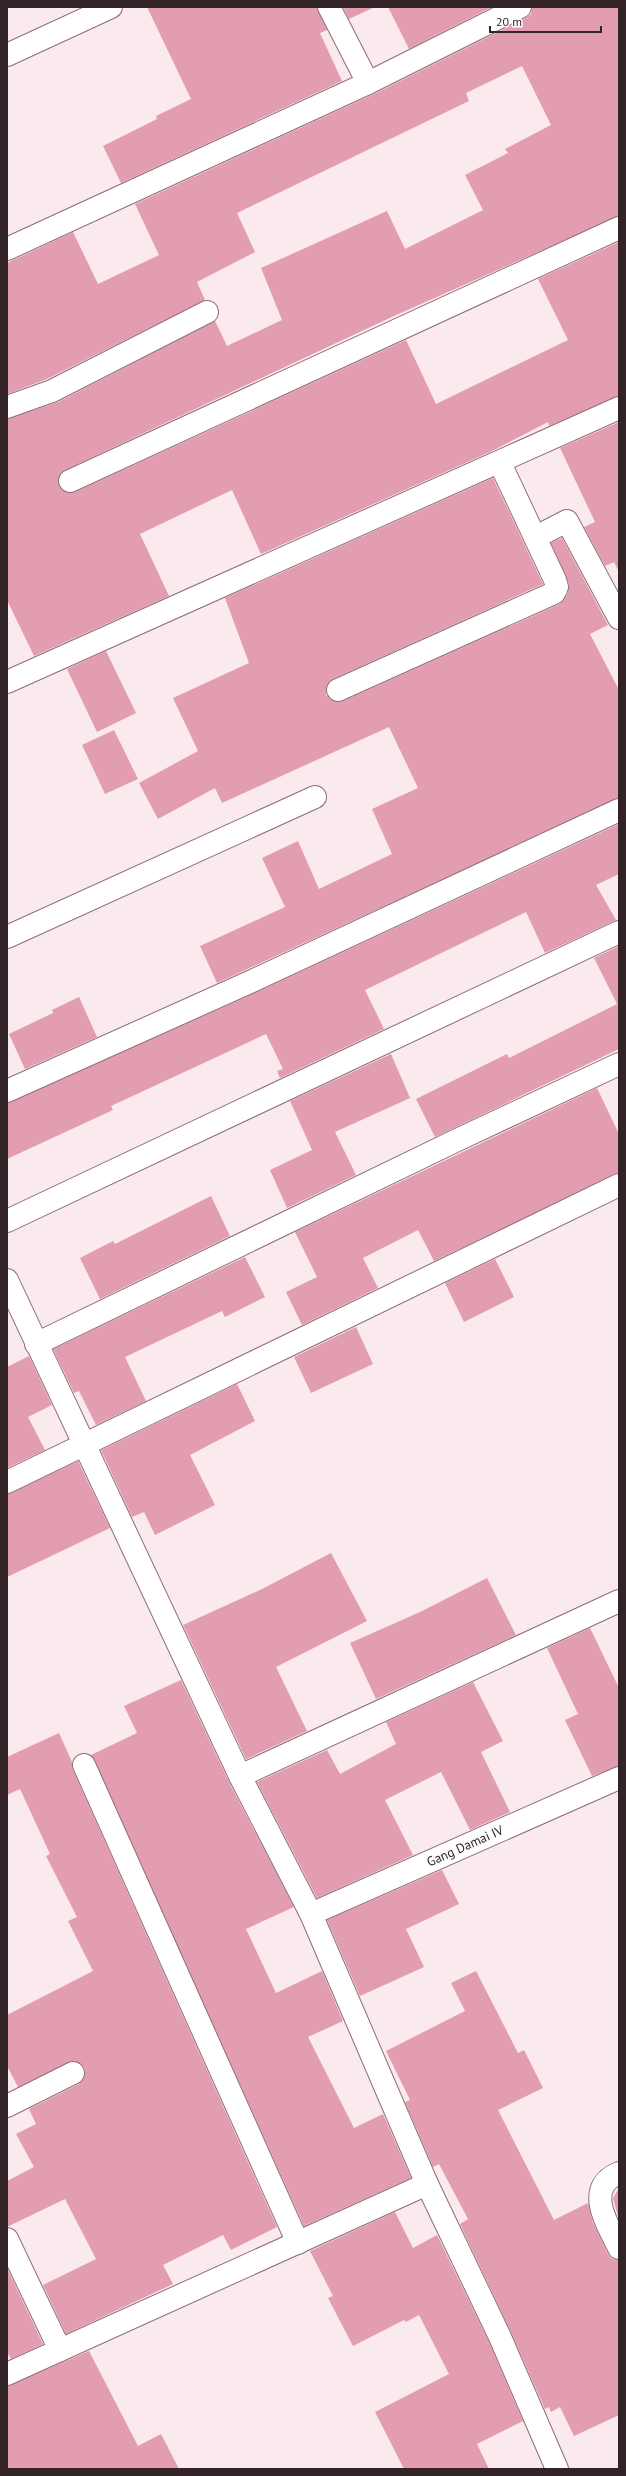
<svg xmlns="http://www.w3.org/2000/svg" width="626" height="2476" viewBox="0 0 626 2476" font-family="'PT Sans',sans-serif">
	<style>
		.building { fill: #e29db1 }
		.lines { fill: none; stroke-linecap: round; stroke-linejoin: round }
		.minor-casing { stroke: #906b75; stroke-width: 24 }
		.minor { stroke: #fff; stroke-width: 22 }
		.labels { text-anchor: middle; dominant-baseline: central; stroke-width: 3.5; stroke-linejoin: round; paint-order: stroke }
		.street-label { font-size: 13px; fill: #322327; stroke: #fbfbfb }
	</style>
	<rect width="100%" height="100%" fill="#fae9ed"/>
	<g class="building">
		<path d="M147 7H317L327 30 320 33 342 81 121 183 103 146 157 119 156 116 191 99Z"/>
		<path d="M343 7H375L349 19Z"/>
		<path d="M388 7H492L409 49Z"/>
		<path d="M532 7H619V216L394 316 65 470 60 474 59 486 63 491 75 492 406 340 436 404 568 340 538 279 619 242V396L549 426 548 422 490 452 261 554 232 490 140 534 169 596 34 656 7 600V419L58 402 215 321 227 346 282 320 261 268 387 211 405 249 483 210 465 175 508 153 505 149 551 125 522 66 466 93 469 101 237 213 255 252 197 282 205 300 47 379 7 394V263L73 232 98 284 159 255 135 204 374 94 526 18 531 14Z"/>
		<path d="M619 422V572L614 562 605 566 584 527 595 522 560 448Z"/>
		<path d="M493 478 543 584 333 679 328 683 326 695 331 700 343 701 560 604 568 593 569 584 551 543 562 538 608 625 590 634 619 690V798L217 983 200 946 285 907 262 858 298 841 319 889 392 854 372 809 418 788 389 727 222 803 215 788 158 819 139 783 198 751 173 698 249 663 225 598Z"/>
		<path d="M106 651 136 713 97 732 67 669Z"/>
		<path d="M114 730 138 779 105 794 82 745Z"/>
		<path d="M619 824V874L596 885 616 920 545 953 526 912 365 990 384 1029 280 1078 277 1071 283 1069 266 1034 111 1106 113 1110 7 1159V1103L255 993Z"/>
		<path d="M619 946V1049L435 1137 416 1099 507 1054 509 1058 617 1004 594 958Z"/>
		<path d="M79 997 97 1037 25 1069 9 1034 53 1013 52 1010Z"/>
		<path d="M391 1054 410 1098 335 1132 356 1175 287 1208 270 1170 312 1150 290 1101Z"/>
		<path d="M597 1088 619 1134V1173L434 1261 418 1230 363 1258 378 1288 302 1325 286 1292 317 1277 295 1232Z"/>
		<path d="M211 1196 230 1236 100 1299 80 1258 113 1241 115 1244Z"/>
		<path d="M245 1257 265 1297 225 1317 222 1311 125 1357 146 1401 96 1425 79 1391 74 1393 53 1349Z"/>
		<path d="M495 1259 514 1297 464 1322 445 1283Z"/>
		<path d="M356 1327 373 1364 311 1393 294 1357Z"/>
		<path d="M29 1356 52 1405 28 1417 45 1450 7 1468V1367Z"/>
		<path d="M237 1384 255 1421 190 1455 215 1505 155 1535 144 1512 132 1517 101 1450Z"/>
		<path d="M78 1461 110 1528 7 1577V1494Z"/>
		<path d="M331 1553 367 1621 276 1667 307 1731 246 1759 183 1625 262 1589Z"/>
		<path d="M487 1578 516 1635 376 1699 350 1643 420 1612Z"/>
		<path d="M590 1628 619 1688V1766L592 1776 565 1720 578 1714 547 1648Z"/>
		<path d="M181 1680 229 1782 294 1907 246 1929 276 1993 322 1971 343 2021 308 2037 354 2128 383 2114 411 2178 304 2226 91 1755 137 1733 124 1706Z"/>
		<path d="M473 1682 503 1741 481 1752 510 1812 470 1830 441 1772 385 1800 413 1855 317 1898 257 1782 327 1750 340 1774 396 1744 386 1722Z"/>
		<path d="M59 1733 72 1762 73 1770 277 2227 231 2250 223 2235 163 2265 173 2284 66 2334 43 2285 96 2259 65 2199 7 2227V2181L34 2167 16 2134 36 2124 29 2109 79 2084 85 2074 84 2067 73 2061 18 2087 7 2066V2015L93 1971 68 1921 77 1917 46 1856 50 1854 20 1789 7 1795V1757Z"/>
		<path d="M442 1870 459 1904 406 1929 424 1967 360 1996 327 1920Z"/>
		<path d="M476 1971 518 2053 524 2050 543 2088 498 2110 554 2220 588 2203 593 2223 608 2254 612 2259 619 2260V2415L574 2436 560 2407 551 2412 549 2407 545 2409 511 2332 460 2224 468 2219 439 2164 433 2167 405 2102 410 2100 386 2051 465 2011 451 1983Z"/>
		<path d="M619 2188V2220L613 2198Z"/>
		<path d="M395 2212 413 2248 437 2235 489 2342 523 2421 477 2444 489 2469H404L375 2412 449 2374 419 2315 406 2322 404 2320 353 2346 328 2298 333 2296 310 2251Z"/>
		<path d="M7 2268 43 2344 11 2359 7 2352Z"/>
		<path d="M89 2351 138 2446 161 2434 179 2469H7V2386Z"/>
	</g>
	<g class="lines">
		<g class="minor-casing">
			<g id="minor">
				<path d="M329 7 368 83"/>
				<path d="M7 55 111 7"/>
				<path d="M7 249 368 83 520 7"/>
				<path d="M7 407 52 391 207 312"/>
				<path d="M70 481 619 228"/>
				<path d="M536 537 567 521 619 618"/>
				<path d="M7 682 619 408"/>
				<path d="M338 690 554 593 557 587 555 580 500 463"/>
				<path d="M7 937 315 797"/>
				<path d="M7 1091 250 982 619 810"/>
				<path d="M7 1221 619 932"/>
				<path d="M7 1280 240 1776 311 1914 427 2184 500 2337 557 2469"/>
				<path d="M36 1344 453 1142 619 1064"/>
				<path d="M7 1482 619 1185"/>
				<path d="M84 1765 298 2243"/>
				<path d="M240 1776 619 1601"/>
				<path d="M311 1914 619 1778"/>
				<path d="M7 2106 73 2073"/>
				<path d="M619 2173C583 2188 608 2225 619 2248"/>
				<path d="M7 2239 60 2350"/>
				<path d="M7 2374 427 2184"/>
			</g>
		</g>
		<use href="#minor" class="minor"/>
	</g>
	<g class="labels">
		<g class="street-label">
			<text transform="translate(465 1846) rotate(-24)">Gang Damai IV</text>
		</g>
	</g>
	<rect width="626" height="2476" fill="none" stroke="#322327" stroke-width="16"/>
	<path d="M490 26v6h111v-6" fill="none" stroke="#322327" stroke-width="2"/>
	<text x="496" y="26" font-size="12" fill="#322327" stroke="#fbfbfb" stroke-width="3" paint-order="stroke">20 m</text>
</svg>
